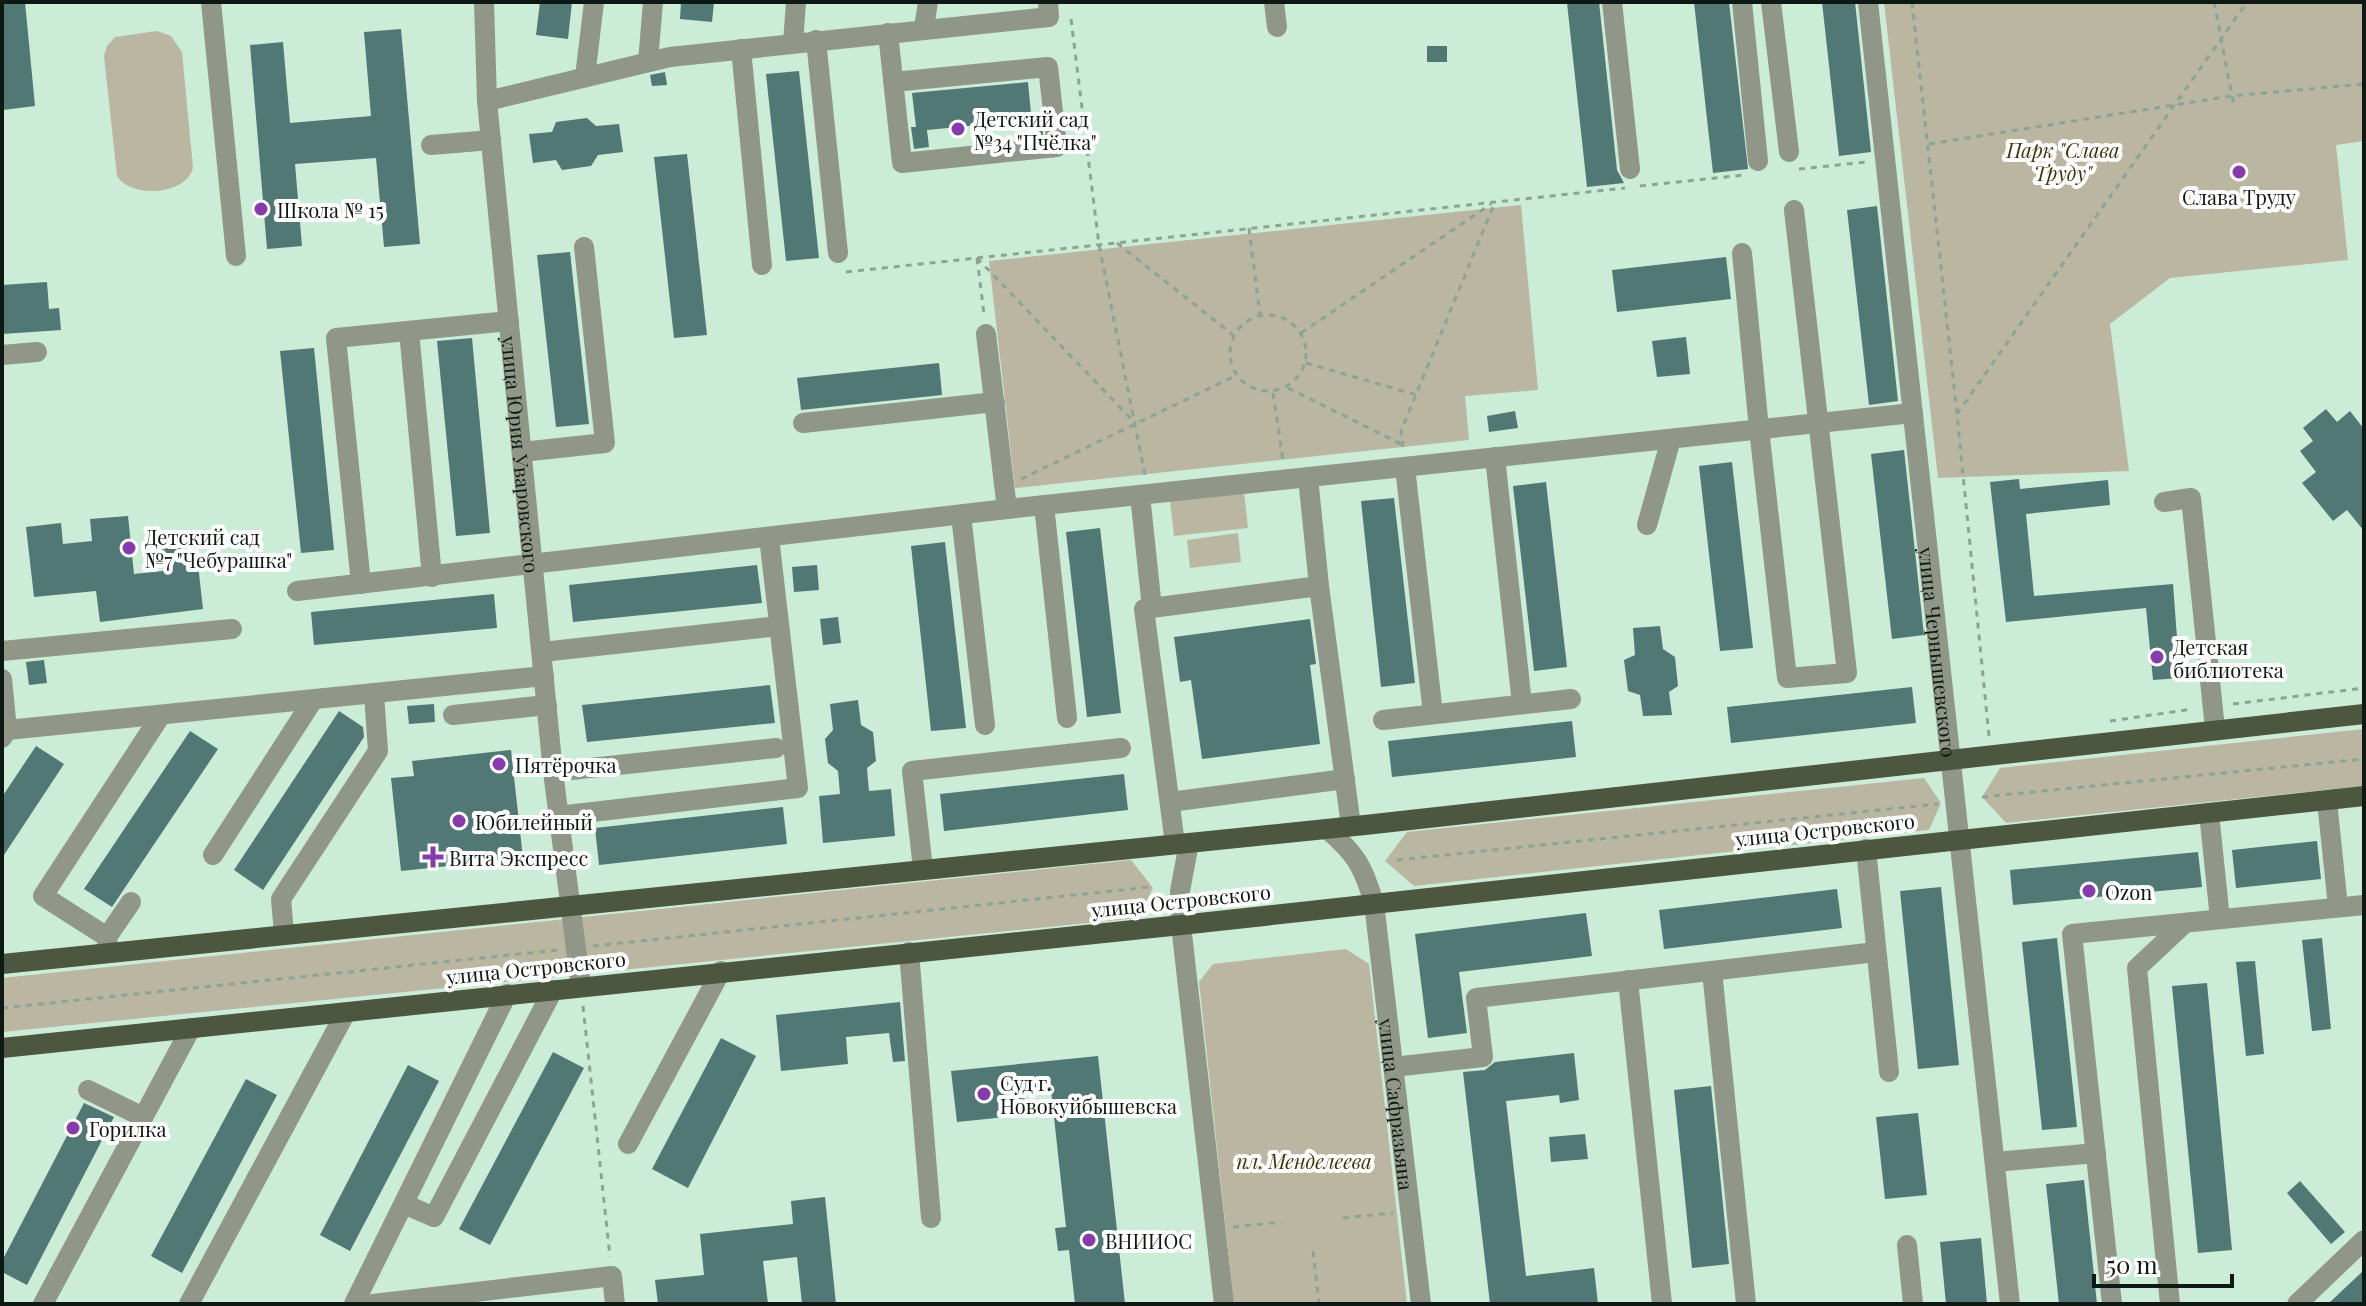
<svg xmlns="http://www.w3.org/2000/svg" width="2366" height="1306" viewBox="0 0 2366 1306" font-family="'Playfair Display',serif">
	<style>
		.green { fill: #bab6a1 }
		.building { fill: #517874 }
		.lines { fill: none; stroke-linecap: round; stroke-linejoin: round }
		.path { stroke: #8ba594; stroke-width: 3; stroke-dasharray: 6 6; stroke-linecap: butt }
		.minor { stroke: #909688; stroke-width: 20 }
		.major { stroke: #4d573f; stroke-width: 20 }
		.poi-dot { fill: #863aac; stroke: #fff; stroke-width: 3 }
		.labels { text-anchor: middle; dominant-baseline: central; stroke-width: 8; stroke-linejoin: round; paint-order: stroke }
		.poi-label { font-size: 20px; fill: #0d1912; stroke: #fff; text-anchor: start }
		.park-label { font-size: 20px; font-style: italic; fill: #3e3407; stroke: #fff }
		.street-label { font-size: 20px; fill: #0d1912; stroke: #fff }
	</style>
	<rect width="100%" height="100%" fill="#cbecd7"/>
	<g class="green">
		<path d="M1884 2H2364V141L2336 145 2348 260 2170 278 2110 324 2129 471 1938 478Z"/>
		<path d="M157 31 171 36 182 52 193 168C186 195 131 199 117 176L104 56 107 46 115 37Z"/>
		<path d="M1521 205 1538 390 1465 396 1469 440 1015 488 989 261Z"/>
		<path d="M1244 492 1248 528 1174 536 1170 501Z"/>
		<path d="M1238 533 1241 562 1190 568 1187 540Z"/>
		<path d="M2364 729V786L2006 823 1982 797 2000 768Z"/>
		<path d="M1924 778 1941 803 1929 830 1414 886 1385 861 1407 832Z"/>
		<path d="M1131 860 1153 888 1138 918 582 974 573 918Z"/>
		<path d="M566 919 574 975 2 1032V978Z"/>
		<path d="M1346 949 1369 964 1407 1304H1234L1199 982 1213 964Z"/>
	</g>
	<g class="building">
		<path d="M2 2H25L35 106 3 110Z"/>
		<path d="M540 2H572L568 39 536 35Z"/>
		<path d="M681 2H714L712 22 680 19Z"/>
		<path d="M1575 2H1599L1617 170 1624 183 1587 187 1567 3Z"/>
		<path d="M1694 2H1729L1748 169 1713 173Z"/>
		<path d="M1822 2H1855L1871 152 1839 156Z"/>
		<path d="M401 29 420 244 384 247 376 158 295 164 302 246 267 249 250 45 283 42 290 123 371 116 364 32Z"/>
		<rect x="1427" y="46" width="20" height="16"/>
		<path d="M799 71 819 258 786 261 766 74Z"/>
		<path d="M665 72 667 85 652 86 650 75Z"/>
		<path d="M1028 82 1031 114 1040 113 1043 135 1022 138 1021 121 927 130 929 147 914 149 911 127H916L912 93Z"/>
		<path d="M587 118 596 126 619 124 623 152 598 155 591 166 562 170 556 160 533 163 529 134 552 132 556 122Z"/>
		<path d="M687 154 707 335 674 338 654 157Z"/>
		<path d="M1877 206 1898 401 1869 405 1847 210Z"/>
		<path d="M570 252 589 424 556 427 537 255Z"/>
		<path d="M1726 257 1731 299 1617 312 1612 270Z"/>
		<path d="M47 282 49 309 59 308 61 330 2 334V285Z"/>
		<path d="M1686 337 1690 374 1657 377 1652 341Z"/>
		<path d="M472 338 490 533 456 536 437 341Z"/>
		<path d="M314 348 334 550 301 553 280 351Z"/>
		<path d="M939 363 942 395 801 410 797 378Z"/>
		<path d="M2326 409 2337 422 2350 411 2364 429V531L2347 510 2333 521 2302 483 2316 472 2300 451 2313 441 2303 428Z"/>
		<path d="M1515 411 1518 428 1489 432 1487 416Z"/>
		<path d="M1904 450 1924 635 1892 639 1871 454Z"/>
		<path d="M1732 462 1753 648 1720 651 1699 466Z"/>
		<path d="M2019 479 2020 489 2108 480 2110 505 2026 514 2034 596 2173 584 2180 678 2153 680 2146 608 2006 622 1990 482Z"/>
		<path d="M1546 482 1567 667 1534 671 1513 486Z"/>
		<path d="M1394 498 1415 683 1381 687 1361 501Z"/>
		<path d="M128 516 134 574 163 571 160 542 195 538 203 609 100 622 96 591 34 597 26 527 61 523 63 544 92 541 90 519Z"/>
		<path d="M1100 528 1121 713 1087 717 1066 532Z"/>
		<path d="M945 542 966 728 931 731 911 546Z"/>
		<path d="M757 565 762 603 573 622 569 585Z"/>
		<path d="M817 565 819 590 794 592 792 567Z"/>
		<path d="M494 594 497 628 314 645 311 612Z"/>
		<path d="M838 617 841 643 823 645 820 619Z"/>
		<path d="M1310 619 1316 664 1310 665 1320 744 1202 759 1191 680 1180 682 1174 637Z"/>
		<path d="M1660 626 1663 649 1675 657 1678 686 1669 692 1672 715 1643 716 1640 695 1628 691 1624 660 1635 655 1633 628Z"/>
		<path d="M44 660 47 683 29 685 26 662Z"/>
		<path d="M770 685 775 723 587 742 582 705Z"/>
		<path d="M1912 687 1916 723 1731 743 1727 707Z"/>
		<path d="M858 700 861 725 873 732 876 761 867 768 869 791 891 789 895 836 823 843 819 796 840 794 838 771 828 763 825 739 833 730 830 704Z"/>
		<path d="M434 704 435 722 409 724 407 706Z"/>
		<path d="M339 711 363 727 364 737 263 890 234 870Z"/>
		<path d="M1572 721 1576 757 1392 777 1388 741Z"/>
		<path d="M190 731 218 749 112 907 84 889Z"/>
		<path d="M36 746 64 764 2 858V797Z"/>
		<path d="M511 750 523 858 401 871 391 778 414 776 412 761Z"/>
		<path d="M1124 774 1128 810 944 831 940 794Z"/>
		<path d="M783 807 787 844 599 865 595 828Z"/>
		<path d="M2317 841 2321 879 2236 888 2232 850Z"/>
		<path d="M2198 852 2202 887 2013 905 2010 870Z"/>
		<path d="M1941 887 1959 1065 1918 1069 1900 891Z"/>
		<path d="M1837 889 1842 928 1664 949 1659 910Z"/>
		<path d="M1586 913 1592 956 1459 972 1467 1033 1428 1038 1415 934Z"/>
		<path d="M2057 938 2077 1127 2042 1130 2022 942Z"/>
		<path d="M2322 938 2331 1029 2312 1031 2302 940Z"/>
		<path d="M2255 961 2264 1054 2246 1056 2236 962Z"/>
		<path d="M2207 983 2232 1250 2198 1253 2172 986Z"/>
		<path d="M900 1002 905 1061 893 1062 889 1033 846 1037 848 1064 781 1071 776 1015Z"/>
		<path d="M721 1038 756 1056 688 1188 652 1169Z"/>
		<path d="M553 1052 584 1068 490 1245 459 1229Z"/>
		<path d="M1574 1053 1579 1100 1560 1103 1559 1095 1506 1101 1526 1276 1594 1268 1598 1304H1490L1463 1072 1485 1070 1495 1062Z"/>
		<path d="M1098 1056 1125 1304H1075L1069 1250 1058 1251 1055 1228 1066 1227 1051 1090 1024 1093 1026 1115 957 1122 951 1071Z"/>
		<path d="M408 1065 439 1081 350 1251 320 1235Z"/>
		<path d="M246 1079 277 1095 182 1273 151 1256Z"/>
		<path d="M1711 1086 1729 1264 1692 1268 1674 1090Z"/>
		<path d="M84 1103 114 1117 27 1285 2 1272V1261Z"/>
		<path d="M1918 1113 1927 1195 1885 1199 1876 1117Z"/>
		<path d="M1585 1134 1588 1159 1551 1162 1549 1137Z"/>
		<path d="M2084 1180 2097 1304H2059L2046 1184Z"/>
		<path d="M2300 1181 2345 1232 2331 1244 2287 1193Z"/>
		<path d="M825 1197 836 1304H802L797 1257 763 1261 768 1304H658L655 1280 704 1275 700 1234 793 1224 791 1201Z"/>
		<path d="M1981 1238 1987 1304H1946L1940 1242Z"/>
		<path d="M2364 1270V1304H2328Z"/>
	</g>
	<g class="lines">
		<g class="path">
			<path d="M1912 2 1957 414 1989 736"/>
			<path d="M2214 2 2234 106"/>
			<path d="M1071 19 1099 245 1145 475"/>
			<path d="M1929 144 2231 96 2364 84"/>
			<path d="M1799 169 1867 162"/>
			<path d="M1640 186 1744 175"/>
			<path d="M1249 228 1260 315"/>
			<path d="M1117 243 1233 335"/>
			<path d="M977 258 1625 188"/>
			<path d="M977 258 1135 423"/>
			<path d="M846 272 977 258 984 314"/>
			<circle cx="1268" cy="353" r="38"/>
			<path d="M1301 333 1491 204"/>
			<path d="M1306 363 1417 395"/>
			<path d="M1288 388 1403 445"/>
			<path d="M1273 393 1283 460"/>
			<path d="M1957 414 2247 2"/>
			<path d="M1403 447 1401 431 1495 202"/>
			<path d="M1021 479 1237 375"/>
			<path d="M2233 704 2364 688"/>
			<path d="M2110 721 2193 709"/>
			<path d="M1982 797 2364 759"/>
			<path d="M1397 860 1938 804"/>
			<path d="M593 946 1150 887"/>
			<path d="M583 1006 610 1257"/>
			<path d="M2 1008 558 950"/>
			<path d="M1343 1218 1393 1213"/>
			<path d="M1233 1227 1281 1222"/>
			<path d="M1313 1251 1319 1304"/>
		</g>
		<g class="minor">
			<path d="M211 2 236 256"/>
			<path id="s1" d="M484 2 487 101 553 772 581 987"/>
			<path d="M1274 2 1277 27"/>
			<path d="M1612 2 1630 169"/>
			<path d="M1742 2 1758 161"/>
			<path d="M1771 2 1789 152"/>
			<path id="s2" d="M1868 2 2010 1304"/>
			<path d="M924 28 928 2"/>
			<path d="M888 33 902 163 1057 147 1048 67 893 82"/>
			<path d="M816 40 838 253"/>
			<path d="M793 43 796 2"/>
			<path d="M741 49 762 265"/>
			<path d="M648 62 653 2"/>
			<path d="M585 77 594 2"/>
			<path d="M487 101 670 57 1049 17 1048 2"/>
			<path d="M431 145 491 140"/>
			<path d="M1742 253 1759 429 1787 678 1847 673 1794 210"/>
			<path d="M409 331 432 577"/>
			<path d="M986 334 1007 509"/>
			<path d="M2 355 37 352"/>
			<path d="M803 423 995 402"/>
			<path d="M522 452 605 443 584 247"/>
			<path d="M1495 457 1522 704"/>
			<path d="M1405 467 1433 714"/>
			<path d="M1308 477 1319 586"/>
			<path d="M1140 495 1152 608"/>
			<path d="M2164 502 2191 498 2215 729"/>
			<path d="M1044 505 1067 718"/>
			<path d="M961 515 985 725"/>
			<path d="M1647 525 1671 439"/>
			<path d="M361 584 336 338 509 321"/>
			<path d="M297 591 1007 509 1913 413"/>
			<path d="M2 651 232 629"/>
			<path d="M542 652 779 626"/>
			<path d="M2 679 7 730 2 738"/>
			<path d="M453 715 547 705"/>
			<path d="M1383 720 1571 699"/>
			<path d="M2 733 7 730 544 676"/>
			<path d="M553 772 776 748"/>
			<path d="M2327 801 2338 907"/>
			<path d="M1170 802 1345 779"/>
			<path d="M2209 813 2220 919"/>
			<path d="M558 816 798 788 769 537"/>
			<path id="s3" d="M1327 829C1356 854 1363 866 1374 903L1421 1304"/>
			<path d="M1189 843 1180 891 1181 925 1224 1304"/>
			<path d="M1175 844 1144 609 1319 586 1351 826"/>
			<path d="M1866 849 1889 1072"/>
			<path d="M213 855 313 700"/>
			<path d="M923 869 912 771 1121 748"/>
			<path d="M284 934 281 899 378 751 374 694"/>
			<path d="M107 937 131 902"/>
			<path d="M909 952 931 1218"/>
			<path d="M108 953 107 937 43 896 161 715"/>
			<path d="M1712 971 1746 1304"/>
			<path d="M1628 980 1662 1304"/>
			<path d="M1393 1067 1483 1057 1476 998 1876 952"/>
			<path d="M88 1090 143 1117"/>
			<path d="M628 1144 721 971"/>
			<path d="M1995 1162 2096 1153"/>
			<path d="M404 1204 434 1217 553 990"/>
			<path d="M1907 1245 1913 1304"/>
			<path d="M43 1304 191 1028"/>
			<path d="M189 1304 346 1012"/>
			<path d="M354 1304 507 994"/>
			<path d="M373 1304 612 1276 615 1304"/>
			<path d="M2112 1304 2072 934 2364 905"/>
			<path d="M2170 1304 2137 968 2185 923"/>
			<path d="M2297 1304 2364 1240"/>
		</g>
		<g class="major">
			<path d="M2 964 1365 825 2364 714"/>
			<path d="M2 1048 1181 925 2364 796"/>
		</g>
	</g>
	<g class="poi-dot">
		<circle cx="958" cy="129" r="8"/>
		<circle cx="2239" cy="172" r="8"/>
		<circle cx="261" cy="209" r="8"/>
		<circle cx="129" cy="548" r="8"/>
		<circle cx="2157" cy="657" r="8"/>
		<circle cx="499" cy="764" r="8"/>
		<circle cx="459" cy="821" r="8"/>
		<path d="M429 845h8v8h8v8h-8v8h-8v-8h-8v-8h8z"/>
		<circle cx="2089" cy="891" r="8"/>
		<circle cx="984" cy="1094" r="8"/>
		<circle cx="73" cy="1128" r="8"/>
		<circle cx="1089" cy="1240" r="8"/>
	</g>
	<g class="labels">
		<g class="poi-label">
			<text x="974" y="118">Детский сад<tspan x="974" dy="23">№34 "Пчёлка"</tspan></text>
			<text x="2239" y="196" text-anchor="middle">Слава Труду</text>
			<text x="277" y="209">Школа № 15</text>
			<text x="145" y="536">Детский сад<tspan x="145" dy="23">№7 "Чебурашка"</tspan></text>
			<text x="2173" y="646">Детская<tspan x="2173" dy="23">библиотека</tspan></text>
			<text x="515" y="764">Пятёрочка</text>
			<text x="475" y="821">Юбилейный</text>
			<text x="449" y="857">Вита Экспресс</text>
			<text x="2105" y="891">Ozon</text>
			<text x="1000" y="1082">Суд г.<tspan x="1000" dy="23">Новокуйбышевска</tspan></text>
			<text x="89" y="1128">Горилка</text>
			<text x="1105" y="1240">ВНИИОС</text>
		</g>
		<g class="park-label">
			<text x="2063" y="149">Парк "Слава<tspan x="2063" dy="23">Труду"</tspan></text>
			<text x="1304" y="1160">пл. Менделеева</text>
		</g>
		<g class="street-label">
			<text stroke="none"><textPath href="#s1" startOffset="454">улица Юрия Уваровского</textPath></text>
			<text stroke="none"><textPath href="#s2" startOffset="654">улица Чернышевского</textPath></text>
			<text transform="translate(1825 829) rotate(-6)">улица Островского</text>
			<text transform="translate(1181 900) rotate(-6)">улица Островского</text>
			<text transform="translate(536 967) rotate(-6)">улица Островского</text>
			<text stroke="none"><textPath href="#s3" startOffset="292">улица Сафразьяна</textPath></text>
		</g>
	</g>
	<rect width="2366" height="1306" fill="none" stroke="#0d1912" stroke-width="8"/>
	<path d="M2094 1274v12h138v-12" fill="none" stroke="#0d1912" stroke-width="4"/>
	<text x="2106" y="1274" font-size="24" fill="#0d1912" stroke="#ffffff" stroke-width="6" paint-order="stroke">50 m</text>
</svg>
